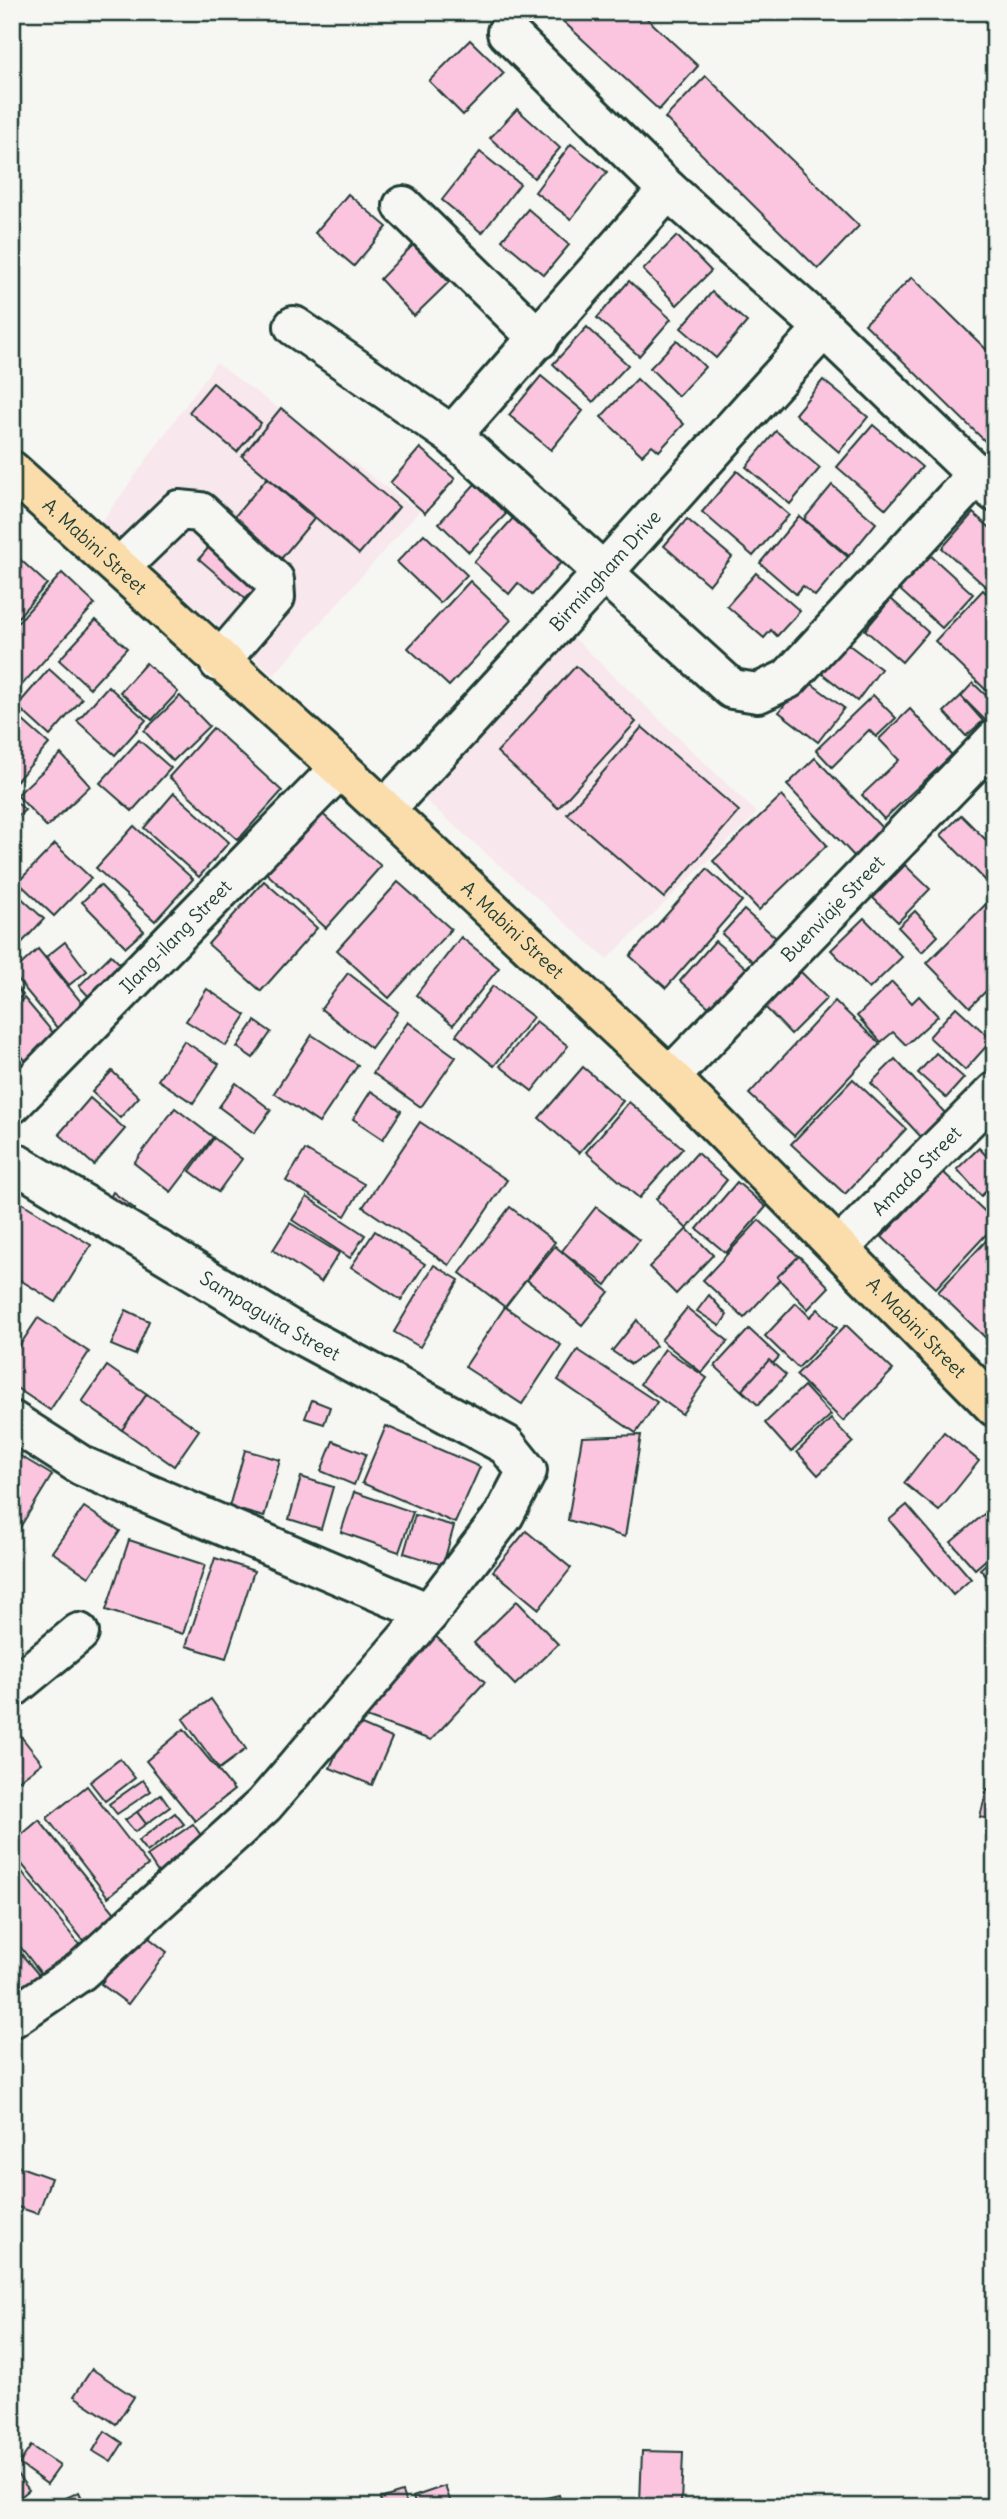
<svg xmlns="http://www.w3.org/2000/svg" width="1007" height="2519" viewBox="0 0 1007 2519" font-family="Delius,sans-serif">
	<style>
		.built { fill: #f8e7ed }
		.building { fill: #fbc5e0; stroke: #1f3d34; stroke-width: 2 }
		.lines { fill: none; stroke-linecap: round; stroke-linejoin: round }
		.minor-casing { stroke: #1f3d34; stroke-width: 44 }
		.major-casing { stroke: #1f3d34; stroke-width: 44 }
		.minor { stroke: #f6f6f2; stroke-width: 38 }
		.major { stroke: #fbddab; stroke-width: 38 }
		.labels { text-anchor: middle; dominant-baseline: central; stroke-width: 6; stroke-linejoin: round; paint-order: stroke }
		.street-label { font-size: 19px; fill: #1f3d34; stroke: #f6f6f2 }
	</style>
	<rect width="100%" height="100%" fill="#f6f6f2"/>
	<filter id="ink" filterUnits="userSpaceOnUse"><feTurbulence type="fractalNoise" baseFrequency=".0143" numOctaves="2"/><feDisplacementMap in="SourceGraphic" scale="14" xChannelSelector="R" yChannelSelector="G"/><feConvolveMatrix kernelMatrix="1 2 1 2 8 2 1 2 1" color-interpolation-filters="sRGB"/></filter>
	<g filter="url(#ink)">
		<g class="built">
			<path d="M216 363 419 511 274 675 101 523Z"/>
			<path d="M569 633 757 813 607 959 423 798Z"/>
		</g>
		<g class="building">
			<path d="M553 12H640L698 66 659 110Z"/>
			<path d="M470 40 504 73 463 115 429 81Z"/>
			<path d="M706 76 859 226 818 269 665 118Z"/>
			<path d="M517 109 560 148 534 178 490 138Z"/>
			<path d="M571 144 607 172 571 219 535 192Z"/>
			<path d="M480 152 520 184 482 233 442 200Z"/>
			<path d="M348 194 387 227 354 266 315 233Z"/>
			<path d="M528 209 569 245 544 275 502 240Z"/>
			<path d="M677 236 711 271 677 305 643 270Z"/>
			<path d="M413 245 449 282 414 316 380 279Z"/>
			<path d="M912 277 995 358V451L865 324Z"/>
			<path d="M629 281 671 319 639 356 597 318Z"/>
			<path d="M712 292 747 322 716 358 681 328Z"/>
			<path d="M587 327 628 365 593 402 553 364Z"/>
			<path d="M677 340 705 367 678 396 650 368Z"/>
			<path d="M541 376 583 411 551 450 509 415Z"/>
			<path d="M637 379 684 424 659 451 652 445 642 455 601 417Z"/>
			<path d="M823 380 868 417 839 452 795 414Z"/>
			<path d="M213 383 261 423 237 452 189 412Z"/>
			<path d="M281 408 399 507 359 554 242 456Z"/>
			<path d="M873 425 922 467 886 509 837 467Z"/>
			<path d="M776 431 820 468 790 504 746 467Z"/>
			<path d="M420 448 455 479 425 513 390 483Z"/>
			<path d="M737 471 789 515 753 556 702 512Z"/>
			<path d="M267 478 314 519 247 600 199 559Z"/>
			<path d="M475 484 506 514 469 552 439 523Z"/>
			<path d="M832 485 876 523 849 556 804 519Z"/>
			<path d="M973 513 995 532V575L985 586 942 548Z"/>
			<path d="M515 516 564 559 532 595 518 583 509 594 474 562Z"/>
			<path d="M799 516 848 557 815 596 803 586 796 594 760 563Z"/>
			<path d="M687 519 732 557 709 585 664 546Z"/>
			<path d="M424 534 467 575 440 603 397 562Z"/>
			<path d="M12 552 47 584 12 624Z"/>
			<path d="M929 554 973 594 942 628 899 589Z"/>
			<path d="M62 573 95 604 12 696V629Z"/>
			<path d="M756 573 800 611 777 636 771 630 764 638 727 606Z"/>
			<path d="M470 581 511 620 449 686 408 648Z"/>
			<path d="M983 590 995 602V685L988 692 935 641Z"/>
			<path d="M891 599 928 632 902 662 865 630Z"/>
			<path d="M96 620 127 648 90 688 59 660Z"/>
			<path d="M837 636 881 669 857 701 814 667Z"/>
			<path d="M146 663 178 692 152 720 120 692Z"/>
			<path d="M576 666 636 722 558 808 497 752Z"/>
			<path d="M49 669 82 699 50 736 17 706Z"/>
			<path d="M805 679 844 708 818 742 779 712Z"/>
			<path d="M973 683 995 704V711L986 721 961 696Z"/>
			<path d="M108 686 146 720 115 755 77 721Z"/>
			<path d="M873 695 896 718 876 737 869 730 832 767 816 750Z"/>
			<path d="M180 696 209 726 173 761 144 731Z"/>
			<path d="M961 696 983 721 966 736 944 712Z"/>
			<path d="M910 709 952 755 884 819 862 795 899 760 879 739Z"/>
			<path d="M12 711 49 744 13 785H12Z"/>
			<path d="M642 727 739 811 664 898 567 814Z"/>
			<path d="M213 728 282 791 238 840 169 777Z"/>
			<path d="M139 740 171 768 132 811 100 783Z"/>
			<path d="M61 754 90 786 47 827 17 795Z"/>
			<path d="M815 758 884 830 856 858 787 785Z"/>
			<path d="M174 793 229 842 199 877 144 828Z"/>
			<path d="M781 796 827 845 759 910 713 861Z"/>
			<path d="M12 798 25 810 12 821Z"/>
			<path d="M318 810 381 866 326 928 264 871Z"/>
			<path d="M961 815 995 849V876L988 883 941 835Z"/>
			<path d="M134 826 193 879 155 921 96 868Z"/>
			<path d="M55 844 91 878 54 916 18 882Z"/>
			<path d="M905 865 930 889 898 922 873 898Z"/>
			<path d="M707 869 742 901 666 988 630 956Z"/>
			<path d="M264 881 317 928 261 991 208 944Z"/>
			<path d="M398 882 451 929 389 998 337 950Z"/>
			<path d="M100 885 144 931 126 947 82 902Z"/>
			<path d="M13 890 44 919 15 950 12 947Z"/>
			<path d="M986 904 995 913V982L970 1007 927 963Z"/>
			<path d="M744 910 782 943 760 968 722 934Z"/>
			<path d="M915 911 938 936 922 952 898 927Z"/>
			<path d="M864 918 902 957 869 989 831 950Z"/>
			<path d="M461 937 499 968 453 1025 416 995Z"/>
			<path d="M715 941 758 978 722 1019 680 981Z"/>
			<path d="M65 942 87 971 69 985 46 957Z"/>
			<path d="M38 949 90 1013 63 1035 12 973Z"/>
			<path d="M111 955 124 968 92 1000 79 986Z"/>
			<path d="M801 972 827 998 791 1034 765 1007Z"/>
			<path d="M348 973 398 1012 371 1048 321 1009Z"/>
			<path d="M12 982 23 995 12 1004Z"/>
			<path d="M892 982 912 1003 919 996 938 1016 906 1045 893 1032 881 1042 857 1016Z"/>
			<path d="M493 986 533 1017 494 1066 456 1035Z"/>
			<path d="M207 989 246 1015 226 1046 186 1021Z"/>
			<path d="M24 998 61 1042 31 1067 12 1045V1007Z"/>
			<path d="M835 1001 880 1044 794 1136 749 1094Z"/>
			<path d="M956 1007 992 1040 965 1070 929 1037Z"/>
			<path d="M255 1021 271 1032 253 1058 237 1047Z"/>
			<path d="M536 1021 568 1046 532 1091 500 1066Z"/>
			<path d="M408 1022 456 1057 421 1107 373 1073Z"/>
			<path d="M312 1035 358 1065 319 1123 274 1093Z"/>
			<path d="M184 1041 219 1064 193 1103 158 1080Z"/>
			<path d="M936 1053 964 1078 946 1098 918 1073Z"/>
			<path d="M895 1059 946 1114 922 1138 871 1083Z"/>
			<path d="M583 1067 623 1101 579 1153 539 1118Z"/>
			<path d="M112 1071 139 1097 120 1118 92 1092Z"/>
			<path d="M853 1079 906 1129 845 1194 791 1144Z"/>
			<path d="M236 1083 271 1110 254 1133 219 1107Z"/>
			<path d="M371 1091 401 1111 383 1139 353 1119Z"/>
			<path d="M90 1098 125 1129 94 1165 59 1134Z"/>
			<path d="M629 1102 683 1148 639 1198 586 1152Z"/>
			<path d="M175 1108 213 1137 171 1192 134 1163Z"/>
			<path d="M420 1122 507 1180 449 1265 363 1207Z"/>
			<path d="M214 1138 242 1159 218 1192 190 1171Z"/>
			<path d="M979 1148 995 1165V1183L981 1196 957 1169Z"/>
			<path d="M305 1150 364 1184 345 1216 286 1181Z"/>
			<path d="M697 1153 727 1180 687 1229 656 1199Z"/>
			<path d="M943 1172 995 1221V1225L936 1288 882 1237Z"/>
			<path d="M737 1182 766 1207 726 1253 697 1229Z"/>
			<path d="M113 1192 135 1209 130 1219 105 1207Z"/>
			<path d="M12 1197 91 1245 56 1302 12 1275Z"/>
			<path d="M307 1197 365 1235 350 1258 292 1220Z"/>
			<path d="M510 1207 555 1242 505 1307 460 1273Z"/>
			<path d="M596 1207 639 1240 606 1285 562 1251Z"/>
			<path d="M759 1220 800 1258 744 1318 703 1280Z"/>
			<path d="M290 1223 339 1253 321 1282 273 1250Z"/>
			<path d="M687 1229 713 1255 676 1294 649 1267Z"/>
			<path d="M375 1231 425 1264 401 1300 351 1267Z"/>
			<path d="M995 1231V1337L990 1342 938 1292Z"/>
			<path d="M555 1246 609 1292 582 1325 527 1280Z"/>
			<path d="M799 1256 829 1287 808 1309 777 1277Z"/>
			<path d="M434 1265 459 1280 420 1347 394 1332Z"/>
			<path d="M709 1295 727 1315 720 1326 697 1311Z"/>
			<path d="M796 1303 810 1317 818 1309 837 1328 798 1368 765 1336Z"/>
			<path d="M505 1307 561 1345 522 1404 465 1367Z"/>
			<path d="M687 1308 728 1341 702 1373 661 1340Z"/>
			<path d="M126 1310 149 1321 135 1355 111 1345Z"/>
			<path d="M38 1318 89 1352 50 1410 12 1385V1357Z"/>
			<path d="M637 1320 656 1346 631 1364 612 1351Z"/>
			<path d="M846 1325 893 1370 843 1421 796 1375Z"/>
			<path d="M749 1329 779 1357 745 1394 715 1366Z"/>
			<path d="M665 1349 707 1378 682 1414 640 1384Z"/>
			<path d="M578 1350 657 1402 636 1433 558 1380Z"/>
			<path d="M769 1360 786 1375 758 1405 742 1390Z"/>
			<path d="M107 1366 147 1394 122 1430 82 1402Z"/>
			<path d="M804 1386 831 1415 791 1452 765 1423Z"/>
			<path d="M147 1394 199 1430 174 1466 122 1430Z"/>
			<path d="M312 1400 330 1407 324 1424 305 1418Z"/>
			<path d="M831 1419 853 1442 818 1475 797 1452Z"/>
			<path d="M386 1426 480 1467 455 1523 362 1483Z"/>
			<path d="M944 1432 979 1461 939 1511 904 1483Z"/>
			<path d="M641 1435 625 1537 568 1520 582 1437Z"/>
			<path d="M333 1441 366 1454 354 1485 321 1471Z"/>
			<path d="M245 1450 280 1460 264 1517 229 1507Z"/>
			<path d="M12 1451 52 1475 19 1529 12 1525Z"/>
			<path d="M301 1477 333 1487 321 1529 289 1519Z"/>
			<path d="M354 1492 413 1512 399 1552 341 1532Z"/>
			<path d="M907 1505 971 1579 953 1595 889 1520Z"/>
			<path d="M995 1505V1552L975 1569 951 1542Z"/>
			<path d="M84 1507 120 1531 89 1577 52 1552Z"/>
			<path d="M415 1515 454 1526 443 1565 404 1553Z"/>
			<path d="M526 1531 571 1568 539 1609 493 1571Z"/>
			<path d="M129 1540 205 1565 183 1634 106 1610Z"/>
			<path d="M995 1556V1586L980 1569Z"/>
			<path d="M215 1558 254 1571 226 1658 186 1646Z"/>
			<path d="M517 1601 558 1644 515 1685 474 1643Z"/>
			<path d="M430 1631 485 1682 431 1740 355 1713Z"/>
			<path d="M211 1699 246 1749 219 1769 183 1719Z"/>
			<path d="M350 1720 392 1738 372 1785 330 1768Z"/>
			<path d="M12 1725 42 1763 17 1782 12 1776Z"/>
			<path d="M184 1729 234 1790 195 1821 146 1761Z"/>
			<path d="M120 1759 135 1778 105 1801 90 1782Z"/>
			<path d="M143 1780 151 1791 117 1814 109 1804Z"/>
			<path d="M87 1786 148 1865 108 1897 47 1818Z"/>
			<path d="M987 1789 995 1791 994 1820 980 1817Z"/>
			<path d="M161 1794 170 1807 146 1824 137 1812Z"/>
			<path d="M137 1812 146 1824 135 1832 125 1820Z"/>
			<path d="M175 1813 184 1824 147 1852 138 1841Z"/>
			<path d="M39 1820 119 1918 87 1945 12 1852V1843Z"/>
			<path d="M193 1824 209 1847 163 1880 147 1856Z"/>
			<path d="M12 1859 81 1947 43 1976 12 1936Z"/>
			<path d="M140 1931 167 1952 128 2004 101 1984Z"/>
			<path d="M12 1943 44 1981 22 2000 12 1989Z"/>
			<path d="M12 2164 51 2178 38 2214 12 2205Z"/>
			<path d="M92 2369 134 2397 116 2424 74 2396Z"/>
			<path d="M105 2431 123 2443 111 2462 93 2451Z"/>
			<path d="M31 2446 60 2466 47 2484 19 2464Z"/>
			<path d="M642 2451 683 2452 681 2504 640 2503Z"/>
			<path d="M17 2474 29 2490 12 2504V2478Z"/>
			<path d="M445 2486 452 2506 416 2507 413 2497Z"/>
			<path d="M79 2492 86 2507H59L57 2502Z"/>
			<path d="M402 2492 407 2507H383L380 2499Z"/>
			<path d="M559 2495 562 2507H525L524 2503Z"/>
		</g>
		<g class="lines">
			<g class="minor-casing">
				<g id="minor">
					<path d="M507 32 668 190 824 328 995 492"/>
					<path d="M403 206 539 339"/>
					<path d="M294 326 452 435 732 689 758 693 788 679 976 476"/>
					<path d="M452 435 668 190"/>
					<path d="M120 567 179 510 200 512 274 580 275 597 219 662"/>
					<path id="s1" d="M384 810C534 653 677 489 824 328"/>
					<path id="s2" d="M670 1077 995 740"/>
					<path id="s3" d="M12 1104 340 768"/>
					<path id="s4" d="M12 1161 288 1328 506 1445 527 1471 504 1515 429 1613 264 1805 81 1971 12 2018"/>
					<path id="s5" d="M840 1247 995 1092"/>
					<path d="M12 1421 82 1466 429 1613"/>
					<path d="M12 1688 79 1633"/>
				</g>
			</g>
			<g class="major-casing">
				<g id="major">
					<path id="s6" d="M12 471 340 768 670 1077 995 1407"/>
				</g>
			</g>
			<use href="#minor" class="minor"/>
			<use href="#major" class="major"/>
		</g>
	</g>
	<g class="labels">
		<g class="street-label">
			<text stroke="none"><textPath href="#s6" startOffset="112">A. Mabini Street</textPath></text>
			<text stroke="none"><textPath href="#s1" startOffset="326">Birmingham Drive</textPath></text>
			<text stroke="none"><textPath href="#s2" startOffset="234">Buenviaje Street</textPath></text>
			<text stroke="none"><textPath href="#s6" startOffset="679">A. Mabini Street</textPath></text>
			<text stroke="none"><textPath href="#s3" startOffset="234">Ilang-ilang Street</textPath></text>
			<text stroke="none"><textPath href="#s5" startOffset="108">Amado Street</textPath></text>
			<text stroke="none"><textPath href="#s4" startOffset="301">Sampaguita Street</textPath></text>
			<text stroke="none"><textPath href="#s6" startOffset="1246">A. Mabini Street</textPath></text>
		</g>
	</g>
	<rect width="1007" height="2519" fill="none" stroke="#f6f6f2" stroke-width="42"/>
	<rect x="21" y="21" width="965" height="2477" fill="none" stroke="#1f3d34" stroke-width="2.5" filter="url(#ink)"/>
</svg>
